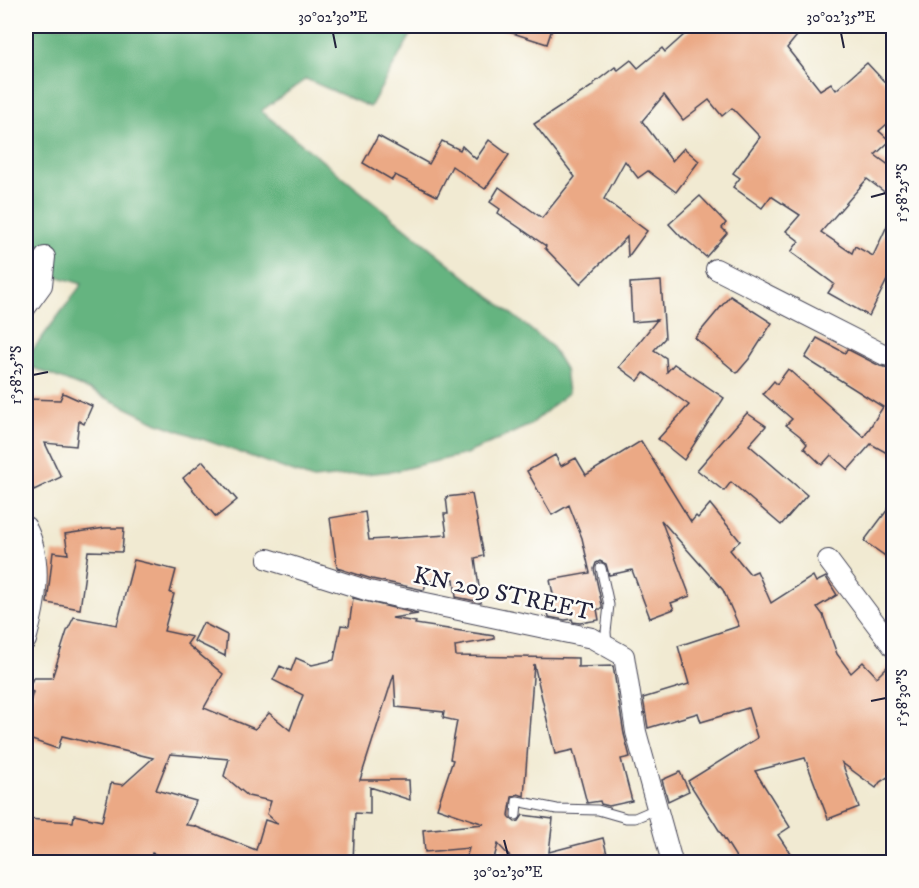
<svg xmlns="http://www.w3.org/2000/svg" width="919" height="888" viewBox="0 0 919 888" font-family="'IM FELL DW Pica',serif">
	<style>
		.forest { fill: #65b480; stroke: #446b5e; stroke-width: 1.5 }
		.building { fill: #eba985; fill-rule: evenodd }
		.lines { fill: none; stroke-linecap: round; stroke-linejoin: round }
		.lane-casing { stroke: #414052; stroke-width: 11 }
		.street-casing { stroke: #414052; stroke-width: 22 }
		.lane { stroke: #fff; stroke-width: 9 }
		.street { stroke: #fff; stroke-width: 20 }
		.ticks { fill: none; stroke: #22223b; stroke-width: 2 }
		.labels { text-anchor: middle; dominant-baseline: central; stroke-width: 5; stroke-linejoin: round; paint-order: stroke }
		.street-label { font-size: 24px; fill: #22223b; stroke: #fdfcf7 }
		.neatline { fill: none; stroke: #22223b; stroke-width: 2 }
		.ticks-label { font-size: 15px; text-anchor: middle; fill: #22223b }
	</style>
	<rect width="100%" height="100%" fill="#fdfcf7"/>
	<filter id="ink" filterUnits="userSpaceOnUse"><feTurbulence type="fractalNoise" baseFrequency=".0167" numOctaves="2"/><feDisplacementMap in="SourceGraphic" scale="12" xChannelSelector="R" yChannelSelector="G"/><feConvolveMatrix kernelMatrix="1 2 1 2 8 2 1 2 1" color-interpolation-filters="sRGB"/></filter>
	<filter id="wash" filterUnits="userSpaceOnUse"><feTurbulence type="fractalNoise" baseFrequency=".008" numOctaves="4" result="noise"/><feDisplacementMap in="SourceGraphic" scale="24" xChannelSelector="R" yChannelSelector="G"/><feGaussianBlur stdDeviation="1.35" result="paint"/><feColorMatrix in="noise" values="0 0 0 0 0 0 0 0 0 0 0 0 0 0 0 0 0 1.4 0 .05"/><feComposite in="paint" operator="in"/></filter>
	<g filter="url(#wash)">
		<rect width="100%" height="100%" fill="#f1ead2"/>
		<path class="forest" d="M26 26H416L370 107 306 79 261 111 551 346 565 369 568 393 530 425 466 454 395 471 313 479 158 423 92 391 26 365V359L82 284 26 267Z"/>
		<g id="blocks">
			<g class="building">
				<path d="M501 26H553L547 44 500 29Z"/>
				<path d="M694 26H805L787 48 820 90 831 83 836 90 867 63 894 92V118L879 131 890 141 875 155 894 169V199L867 179 821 232 852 253 855 246 873 256 894 211V266L869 316 828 293 834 284 791 252 799 241 786 231 800 215 771 196 762 208 733 187 740 178 733 173 760 137 732 108 722 116 709 100 683 120 664 95 642 121 672 161 684 148 699 161 676 192 648 171 638 178 625 161 604 199 647 231 628 257 627 237 580 284 545 248 546 246 498 213 500 209 490 202 499 187 542 218 575 177 534 124 594 85 593 84 615 67 618 70 631 60 638 68 662 48 665 52Z"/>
				<path d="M378 136 429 164 442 141 460 150 462 146 476 159 489 140 509 155 485 189 452 166 437 196 395 175 392 180 363 163Z"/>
				<path d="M700 196 726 223 722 228 727 233 706 257 683 237 682 238 669 224Z"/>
				<path d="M661 281 665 338 654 350 666 358 667 372 674 364 724 398 684 460 658 439 689 405 644 373 638 381 619 367 657 320 632 322 630 283Z"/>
				<path d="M730 296 772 323 749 359 737 373 695 338Z"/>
				<path d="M817 338 845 353 847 349 880 366 894 369V457L871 444 848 470 831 455 822 465 804 448 807 444 800 436 786 425 792 419 763 394 774 381 777 384 788 369 864 437 883 407 805 358Z"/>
				<path d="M63 393 92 406 84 424 79 421 76 446 45 443 61 477 34 490 26 474V399L60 400Z"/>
				<path d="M747 413 766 426 749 445 807 495 781 525 731 482 724 491 697 470Z"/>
				<path d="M641 441 691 522 696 516 698 518 710 504 740 541 730 550 750 574 757 571 771 603 813 576 816 582 826 577 837 595 817 607 823 615 837 654 851 673 863 662 877 677 894 660V773L880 782 876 788 842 763 859 807 828 819 805 758 755 771 790 827 778 835 796 862H739L688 781 756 739 757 737 748 708 701 722 698 713 648 728 643 698 689 684 678 646 739 626 723 590 661 520 690 596 671 603 674 609 650 618 632 570 609 575 606 564 600 561 596 563 594 569 602 605V609H597L599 620 580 623 573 622 572 619 565 620 549 617 545 596 553 594 550 580 590 573 582 538 569 505 552 515 527 471 555 455 561 466 576 458 586 475Z"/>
				<path d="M203 461 237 500 216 517 183 478Z"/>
				<path d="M472 494 484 556 475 558 481 602 456 597 454 579 427 581 424 590 372 579 337 568 330 518 365 512 369 540 447 535 444 514H448L446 497Z"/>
				<path d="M894 501V562L864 541Z"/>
				<path d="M105 528H124L122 552 88 551 80 609 47 603 53 552 68 554 65 534Z"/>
				<path d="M134 560 176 570 170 593 174 594 164 631 192 637 187 644 223 674 204 708 255 729 269 713 290 730 303 695 273 680 280 666 291 671 296 658 312 665 334 660 341 625 349 626 353 598 418 614 392 618 416 622 415 624 494 636V639L455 646 456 656 578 658V667L613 666 624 734 630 757 621 759 632 801 609 806 601 804 600 801 587 803 573 750 555 754 534 664 524 796 518 794 512 797 509 815 510 818 515 822 519 821 523 815 553 819 549 852 603 838 609 862H515L498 844 493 862H465L469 848 425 852 423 830 484 824 437 808 453 760 450 759 457 721 443 718 444 712 396 707 394 674 360 780H409L410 800 370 787V814L355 813 353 862H178L152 853 150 862H26V819L73 822 74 815 102 821 111 783 123 785 153 758 62 736 58 749 26 738V715L33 692 28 690 33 678H52L67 631 74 617 117 625ZM170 754 229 759 224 776 248 796 271 801 267 814 278 824 265 820 256 850 194 826 186 825 196 801 156 790Z"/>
				<path d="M203 623 227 635 225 656 194 641Z"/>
				<path d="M680 772 689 791 668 801 662 780Z"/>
			</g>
		</g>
	</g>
	<g filter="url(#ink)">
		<use href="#blocks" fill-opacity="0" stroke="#414052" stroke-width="1.5"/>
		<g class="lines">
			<g class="lane-casing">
				<g id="lane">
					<path d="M601 568 609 605 606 632 607 645"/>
					<path d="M516 815 517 801 557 809 598 810 626 818H635L656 809"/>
				</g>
			</g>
			<g class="street-casing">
				<g id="street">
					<path d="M716 269 885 355 894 357"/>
					<path d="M26 307 42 285 45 257"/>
					<path d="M26 527C44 562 36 604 26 640"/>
					<path d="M268 559 369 591 592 638 624 656 636 732 672 862"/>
					<path d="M828 560 894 648"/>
				</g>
			</g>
			<use href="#lane" class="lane"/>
			<use href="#street" class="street"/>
		</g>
	</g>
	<path class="ticks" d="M333 33 336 48M841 33 844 48M871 197 886 193M33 375 48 372M871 701 886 698M504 840 508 855"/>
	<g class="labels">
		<g class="street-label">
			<text transform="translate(503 594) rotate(12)">KN 209 STREET</text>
		</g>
	</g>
	<rect width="919" height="888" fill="none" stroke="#fdfcf7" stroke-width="66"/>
	<rect x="33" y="33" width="853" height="822" class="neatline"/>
	<g class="ticks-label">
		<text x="333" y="22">30°02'30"E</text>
		<text x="841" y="22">30°02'35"E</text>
		<text transform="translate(902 193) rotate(-90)" y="5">1°58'25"S</text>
		<text transform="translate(16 375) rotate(-90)" y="5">1°58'25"S</text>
		<text transform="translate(902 698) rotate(-90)" y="5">1°58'30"S</text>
		<text x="508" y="877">30°02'30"E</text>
	</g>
</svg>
